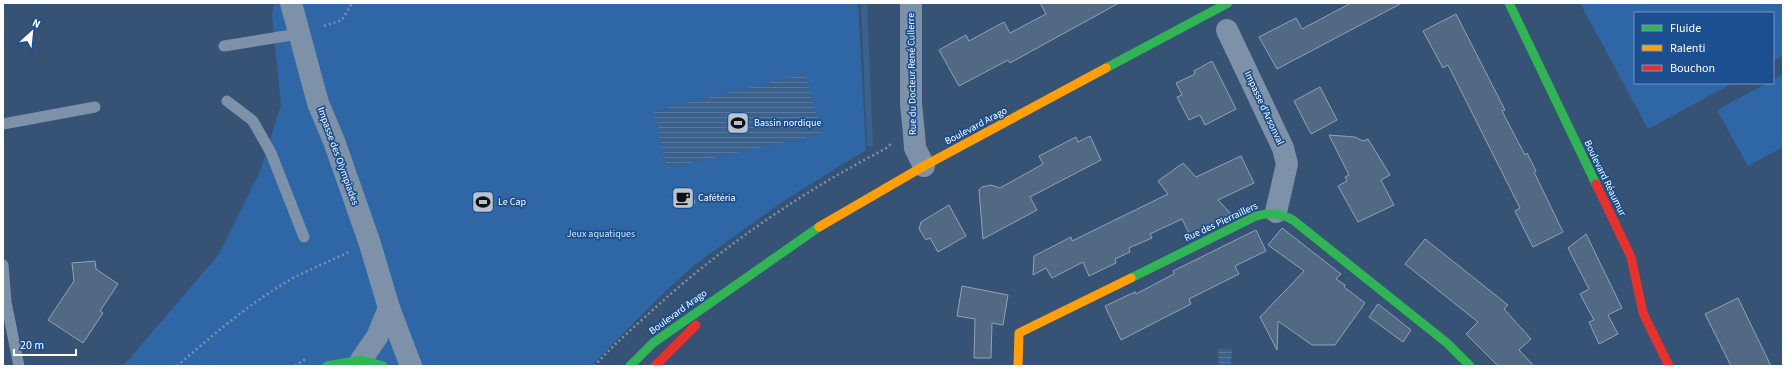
<svg xmlns="http://www.w3.org/2000/svg" width="1786" height="369" viewBox="0 0 1786 369" font-family="'Source Sans 3',sans-serif">
	<style>
		.park { fill: #2f66a5 }
		.water { fill: url(#water-rules) }
		.lines { fill: none; stroke-linecap: round; stroke-linejoin: round }
		.stream { stroke: #3b618d; stroke-width: 6 }
		.building { fill: #526984; stroke: #92a2b6 }
		.path { stroke: #7d92a8; stroke-width: 2.5; stroke-dasharray: 2 3; stroke-linecap: butt }
		.lane { stroke: #7d92a8; stroke-width: 11 }
		.street { stroke: #7d92a8; stroke-width: 22 }
		.fast { stroke: #30b455; stroke-width: 9 }
		.slow { stroke: #ff9f0a; stroke-width: 9 }
		.jam { stroke: #e5322d; stroke-width: 9 }
		.labels { text-anchor: middle; dominant-baseline: central; stroke-width: 3.5; stroke-linejoin: round; paint-order: stroke }
		.street-label { font-size: 10px; fill: #fff; stroke: #1b4f8f }
		.poi-label { font-size: 10px; fill: #fff; stroke: #1b4f8f; text-anchor: start }
		.park-label { font-size: 10px; fill: #cfe3fa; stroke: #1b4f8f }
	</style>
	<defs>
		<pattern id="water-rules" width="6" height="5" patternUnits="userSpaceOnUse"><rect width="6" height="5" fill="#3b618d"/><path d="M0 2.5h6" fill="none" stroke="#58799e"/></pattern>
	</defs>
	<rect width="100%" height="100%" fill="#365274"/>
	<g class="park">
		<path d="M274 3H858L866 150 785 200 697 263 658 298 591 366H123L219 254 261 169 281 105 272 16Z"/>
		<path d="M1580 3H1783V56L1773 61V13H1635V83H1733L1648 129Z"/>
		<path d="M1783 74V147L1748 166 1717 110 1767 83H1773V80Z"/>
	</g>
	<g class="water">
		<path d="M805 74 822 134 667 168 654 111Z"/>
		<path d="M1218 348 1232 350 1231 366H1219Z"/>
	</g>
	<g class="lines">
		<path class="stream" d="M864 3 870 144"/>
	</g>
	<g class="building">
		<path d="M1040 3H1119L1010 63 1008 60 959 86 939 50 966 35 969 41 1004 22 1010 33 1046 14Z"/>
		<path d="M1351 3H1402L1277 69 1259 37 1296 18 1302 29Z"/>
		<path d="M1456 14 1505 110 1502 111 1525 155 1527 153 1536 171 1534 172 1563 232 1533 247 1515 211 1520 208 1448 65 1443 68 1423 31Z"/>
		<path d="M1212 61 1236 109 1205 125 1200 115 1189 120 1177 97 1182 95 1176 83 1195 74 1194 71Z"/>
		<path d="M1320 87 1337 120 1311 134 1294 101Z"/>
		<path d="M1329 135 1355 137 1363 141 1368 139 1390 175 1381 180 1394 205 1358 222 1338 186 1347 181 1345 177 1349 175Z"/>
		<path d="M1090 136 1101 160 1030 197 1037 210 983 239 979 190 982 187 991 185 1000 188 1043 164 1039 156 1076 137 1078 142Z"/>
		<path d="M1241 156 1254 183 1218 200 1231 214 1190 235 1182 219 1150 234 1152 238 1129 248 1130 252 1115 259 1116 263 1089 276 1083 262 1052 278 1046 268 1033 275 1034 256 1071 237 1072 241 1168 194 1158 181 1183 163 1196 177Z"/>
		<path d="M689 187 695 203 677 208 672 192Z"/>
		<path d="M949 205 966 236 938 252 930 238 926 240 919 229 921 222Z"/>
		<path d="M1282 228 1341 274 1336 279 1345 285 1344 287 1365 303 1335 345H1312L1278 321 1277 350 1260 317 1304 271 1268 245Z"/>
		<path d="M1256 230 1266 251 1235 266 1239 274 1189 299 1191 304 1121 340 1105 306 1135 292 1136 294 1174 274 1173 271Z"/>
		<path d="M1586 234 1622 308 1608 315 1618 334 1599 344 1589 322 1594 320 1580 294 1589 289 1568 248Z"/>
		<path d="M1425 239 1508 305 1504 309 1531 339 1519 350 1534 366H1498L1466 334 1478 322 1405 264Z"/>
		<path d="M95 261 96 269 118 284 100 311 103 313 83 343 48 320 74 281 72 263Z"/>
		<path d="M962 286 1008 295 1003 325 992 323 991 358H974L975 319 957 316Z"/>
		<path d="M1738 298 1771 366H1731L1705 314Z"/>
		<path d="M1378 304 1411 330 1403 342 1369 317Z"/>
	</g>
	<g class="lines">
		<g class="path">
			<path d="M324 26 342 20 352 3"/>
			<path d="M177 366C214 334 252 301 295 277 313 268 332 260 351 251"/>
			<path d="M295 366 307 358"/>
			<path d="M594 366C610 349 627 333 644 318 717 250 798 194 885 149L892 143"/>
		</g>
		<g class="lane">
			<path d="M224 46 298 34"/>
			<path d="M227 101 253 121 271 153 304 237"/>
			<path d="M3 124 95 107"/>
			<path d="M3 265 6 302 19 366"/>
		</g>
		<g class="street">
			<path d="M291 3 318 103 334 141 370 244 389 308 411 366"/>
			<path d="M911 3V104L914 134 915 148 924 166"/>
			<path d="M1227 30 1283 148 1287 164 1276 212"/>
			<path d="M361 360 377 337 389 308"/>
		</g>
		<g class="fast">
			<path d="M1509 3 1596 184"/>
			<path d="M1106 68 1228 3"/>
			<path d="M1131 278 1256 216C1270 212 1280 213 1293 220L1447 343 1470 366"/>
			<path d="M327 366 361 360 383 366"/>
			<path d="M630 366 653 343 819 227"/>
		</g>
		<g class="slow">
			<path d="M819 227 924 166 1106 68"/>
			<path d="M1018 366 1019 333 1131 278"/>
		</g>
		<g class="jam">
			<path d="M1596 184 1631 257 1643 313 1669 366"/>
			<path d="M655 366 696 325"/>
		</g>
	</g>
	<defs>
		<g id="stadium-square" transform="scale(1.15)"><rect x="-9" y="-9" width="18" height="18" rx="4" fill="#b9c2ce" stroke="#1b4f8f"/><path d="M0-5a6.5 5 0 1 0 0 10a6.5 5 0 1 0 0-10ZM-3.5-1.8h7v3.6h-7Z" fill="#111"/></g>
		<g id="cafe-square" transform="scale(1.15)"><rect x="-9" y="-9" width="18" height="18" rx="4" fill="#b9c2ce" stroke="#1b4f8f"/><path d="M-5.5-4.5H6V0H3Q3 3.5 0 3.5H-2.5Q-5.5 3.5-5.5 0ZM3-3.2v2h1.7v-2ZM-6 4.5H4V6H-6Z" fill="#111"/></g>
	</defs>
	<g fill-rule="evenodd">
		<use href="#stadium-square" x="738" y="123"/>
		<use href="#cafe-square" x="683" y="198"/>
		<use href="#stadium-square" x="483" y="202"/>
	</g>
	<g class="labels">
		<g class="street-label">
			<text transform="translate(912 74) rotate(-91)">Rue du Docteur René Cullerre</text>
			<text transform="translate(1264 108) rotate(65)">Impasse d'Arsonval</text>
			<text transform="translate(976 126) rotate(-28)">Boulevard Arago</text>
			<text transform="translate(338 156) rotate(70)">Impasse des Olympiades</text>
			<text transform="translate(1605 178) rotate(64)">Boulevard Réaumur</text>
			<text transform="translate(1221 222) rotate(-25)">Rue des Pierraillers</text>
			<text transform="translate(678 312) rotate(-36)">Boulevard Arago</text>
		</g>
		<g class="poi-label">
			<text x="754" y="123">Bassin nordique</text>
			<text x="698" y="198">Cafétéria</text>
			<text x="498" y="202">Le Cap</text>
		</g>
		<g class="park-label">
			<text x="601" y="234">Jeux aquatiques</text>
		</g>
	</g>
	<rect width="1786" height="369" fill="none" stroke="#ffffff" stroke-width="8"/>
	<rect x="1634" y="12" width="140" height="72" fill="#1b4f8f" stroke="#7695bc"/>
	<rect x="1642" y="25" width="20" height="6" fill="#30b455" stroke="#7695bc"/>
	<text x="1670" y="32" font-size="12" fill="#ffffff">Fluide</text>
	<rect x="1642" y="45" width="20" height="6" fill="#ff9f0a" stroke="#7695bc"/>
	<text x="1670" y="52" font-size="12" fill="#ffffff">Ralenti</text>
	<rect x="1642" y="65" width="20" height="6" fill="#e5322d" stroke="#7695bc"/>
	<text x="1670" y="72" font-size="12" fill="#ffffff">Bouchon</text>
	<g transform="translate(32 32) rotate(27)" stroke="#1b4f8f" stroke-width="3" paint-order="stroke">
	<path d="M0-3L7 15L0 10L-7 15Z" fill="#ffffff"/>
	<text y="-6" font-size="11" font-weight="bold" text-anchor="middle" fill="#ffffff">N</text>
	</g>
	<path d="M14 349v6h62v-6" fill="none" stroke="#ffffff" stroke-width="2"/>
	<text x="20" y="349" font-size="12" fill="#ffffff" stroke="#1b4f8f" stroke-width="3" paint-order="stroke">20 m</text>
</svg>
